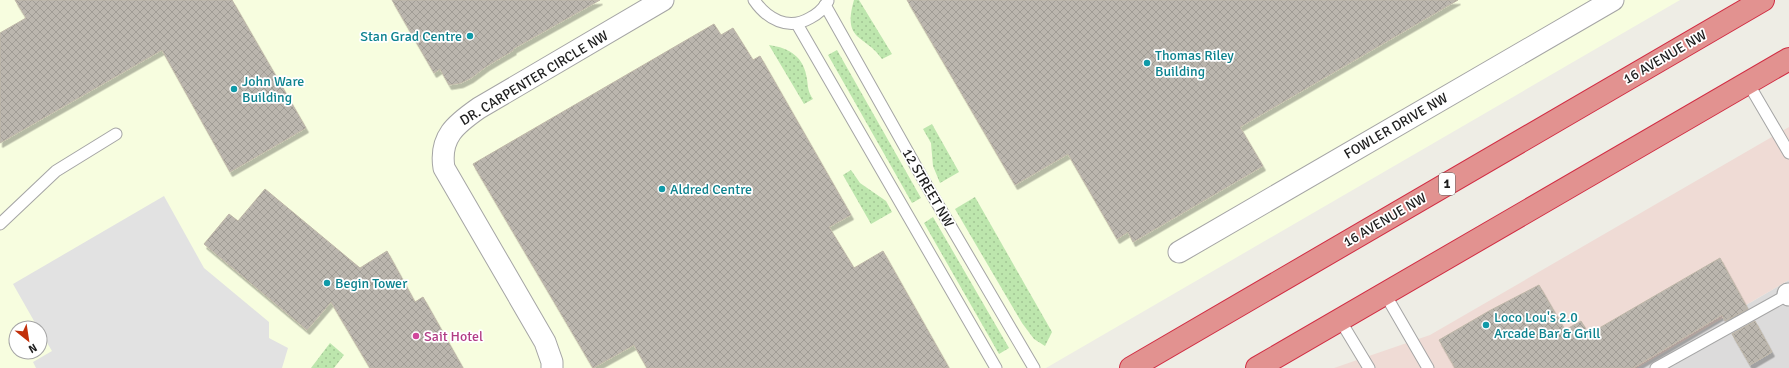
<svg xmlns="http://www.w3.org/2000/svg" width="1789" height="368" viewBox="0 0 1789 368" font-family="Signika,sans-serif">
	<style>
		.residential { fill: #dcdbdb }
		.commercial { fill: #efdbd5 }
		.education { fill: #f7fddf; fill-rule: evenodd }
		.grass { fill: url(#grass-dots) }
		.parking { fill: #e2e2e2 }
		.building { fill: url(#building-cross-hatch); stroke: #bfb7a8; filter: url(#shadow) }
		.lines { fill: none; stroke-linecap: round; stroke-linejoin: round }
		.lane-casing { stroke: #a5a5a5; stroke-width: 13 }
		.street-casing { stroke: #a5a5a5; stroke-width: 23 }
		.highway-casing { stroke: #d12d43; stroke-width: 24 }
		.lane { stroke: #fff; stroke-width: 11 }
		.street { stroke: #fff; stroke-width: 21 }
		.highway { stroke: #e29290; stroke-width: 22 }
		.culture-dot { fill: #0f9aa8; stroke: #fff; stroke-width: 1.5 }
		.hotel-dot { fill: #d1479c; stroke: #fff; stroke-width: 1.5 }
		.labels { text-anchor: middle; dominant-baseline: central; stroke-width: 3.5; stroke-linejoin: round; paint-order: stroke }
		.shield { fill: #fff; stroke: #626262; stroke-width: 1 }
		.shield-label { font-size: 13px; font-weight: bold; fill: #1e1e1e }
		.culture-label { font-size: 14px; fill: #0d838f; stroke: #fff; text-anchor: start }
		.street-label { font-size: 14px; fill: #1e1e1e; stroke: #fff }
		.hotel-label { font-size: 14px; fill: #b23c85; stroke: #fff; text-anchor: start }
	</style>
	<defs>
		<pattern id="grass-dots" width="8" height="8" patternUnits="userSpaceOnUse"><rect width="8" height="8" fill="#bde6ad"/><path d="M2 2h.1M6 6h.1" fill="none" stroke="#a2c594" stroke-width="1.8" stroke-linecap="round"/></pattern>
		<pattern id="building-cross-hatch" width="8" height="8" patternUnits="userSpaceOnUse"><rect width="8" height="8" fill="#bbb6ae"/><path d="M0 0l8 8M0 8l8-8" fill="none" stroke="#a09c95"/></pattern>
		<filter id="shadow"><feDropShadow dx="2.5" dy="4.5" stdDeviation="0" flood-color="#0004"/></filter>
	</defs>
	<rect width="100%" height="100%" fill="#eeede5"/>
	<path class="residential" d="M1789 280V368H1637L1760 297Z"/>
	<path class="commercial" d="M1789 127V280L1637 368H1334L1430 335Z"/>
	<path class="education" d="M0 0H1680L1046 368H0ZM16 328H40V352H16Z"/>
	<g class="grass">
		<path d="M854 0H859L892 54 882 59C865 34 842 42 854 0Z"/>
		<path d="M769 45C790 48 804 57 807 79 808 87 808 92 813 99L804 104Z"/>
		<path d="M837 50 921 198 912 203 828 55Z"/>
		<path d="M932 124 959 172 940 183 933 166 931 143 923 129Z"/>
		<path d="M851 170 860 183 886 201 892 212 871 224 843 175Z"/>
		<path d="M975 197 1052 332 1045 346 1034 339 1022 323 955 209Z"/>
		<path d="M933 217 1009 348 999 354 924 223Z"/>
		<path d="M330 343 344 355 334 368H311Z"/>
	</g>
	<path class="parking" d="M164 196 204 268 269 322V338L288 348 282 368H36L33 362 52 351 40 331V328H38L13 284Z"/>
	<g class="building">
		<path d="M15 0H232L306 128 230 172 162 50 0 143V33L26 18Z"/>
		<path d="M392 0H600L513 49 514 50 487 66 471 78 461 83 449 85 440 69 434 73Z"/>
		<path d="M907 0H1458L1240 127 1263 166 1133 242 1128 232 1117 239 1068 154 1015 185Z"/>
		<path d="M714 24 721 35 733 28 753 60 760 56 851 215 829 227 854 268 883 251 949 368H647L634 345 593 368 473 164Z"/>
		<path d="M265 189 360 268 387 251 415 302 423 297 463 368H370L331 302 307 330 204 244 229 214 238 221Z"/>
		<path d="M1720 258 1748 309 1725 321 1722 315 1633 368H1455L1439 340 1489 311 1539 285 1565 330 1581 321 1589 334Z"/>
		<path d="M1755 321 1772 352 1750 365 1732 334Z"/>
	</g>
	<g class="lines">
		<g class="lane-casing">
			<g id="lane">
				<path d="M754 0C767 19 788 31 810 18 818 14 824 8 828 1"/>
				<path d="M825 5 927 186 1034 368"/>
				<path d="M797 24 996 368"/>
				<path d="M1748 83 1789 153"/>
				<path d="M0 224 56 171 116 134"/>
				<path d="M1385 294 1428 368"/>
				<path d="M1340 320 1369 368"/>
				<path d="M1656 368 1789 294"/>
			</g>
		</g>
		<g class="street-casing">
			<g id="street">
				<path d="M1179 252 1613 0"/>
				<path d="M1788 294 1789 295"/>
				<path d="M552 368V362L545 342 444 168C439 137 456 124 479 108L663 0"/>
			</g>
		</g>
		<g class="highway-casing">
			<g id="highway">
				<path d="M1131 368 1763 0"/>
				<path d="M1257 368 1789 59"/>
			</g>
		</g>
		<use href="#lane" class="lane"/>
		<use href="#street" class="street"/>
		<use href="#highway" class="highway"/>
	</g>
	<g class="culture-dot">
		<circle cx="470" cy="36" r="4"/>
		<circle cx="1147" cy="63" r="4"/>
		<circle cx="234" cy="89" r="4"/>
		<circle cx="662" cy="189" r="4"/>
		<circle cx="327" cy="283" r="4"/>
		<circle cx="1486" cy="325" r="4"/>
	</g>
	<circle class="hotel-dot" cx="416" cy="336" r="4"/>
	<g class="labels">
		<rect class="shield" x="1439" y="173" width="16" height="22" rx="3"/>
		<g class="shield-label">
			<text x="1447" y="184">1</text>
		</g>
		<g class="culture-label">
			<text x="462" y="36" text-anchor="end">Stan Grad Centre</text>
			<text x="1155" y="55">Thomas Riley<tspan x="1155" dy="16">Building</tspan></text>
			<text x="242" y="81">John Ware<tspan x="242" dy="16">Building</tspan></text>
			<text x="670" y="189">Aldred Centre</text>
			<text x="335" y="283">Begin Tower</text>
			<text x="1494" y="317">Loco Lou's 2.0<tspan x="1494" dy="16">Arcade Bar &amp; Grill</tspan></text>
		</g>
		<g class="street-label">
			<text transform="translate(1665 57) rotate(-30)">16 AVENUE NW</text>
			<text transform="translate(534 78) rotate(-31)">DR. CARPENTER CIRCLE NW</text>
			<text transform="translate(1396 126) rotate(-30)">FOWLER DRIVE NW</text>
			<text transform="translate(928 188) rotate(60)">12 STREET NW</text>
			<text transform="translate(1385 220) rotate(-30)">16 AVENUE NW</text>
		</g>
		<g class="hotel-label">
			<text x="424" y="336">Sait Hotel</text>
		</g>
	</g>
	<g transform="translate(28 340) rotate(150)"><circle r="19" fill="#ffffff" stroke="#a5a5a5"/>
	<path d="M0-3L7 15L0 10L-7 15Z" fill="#c2300a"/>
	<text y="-6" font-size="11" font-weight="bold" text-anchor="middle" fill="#1e1e1e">N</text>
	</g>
</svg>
